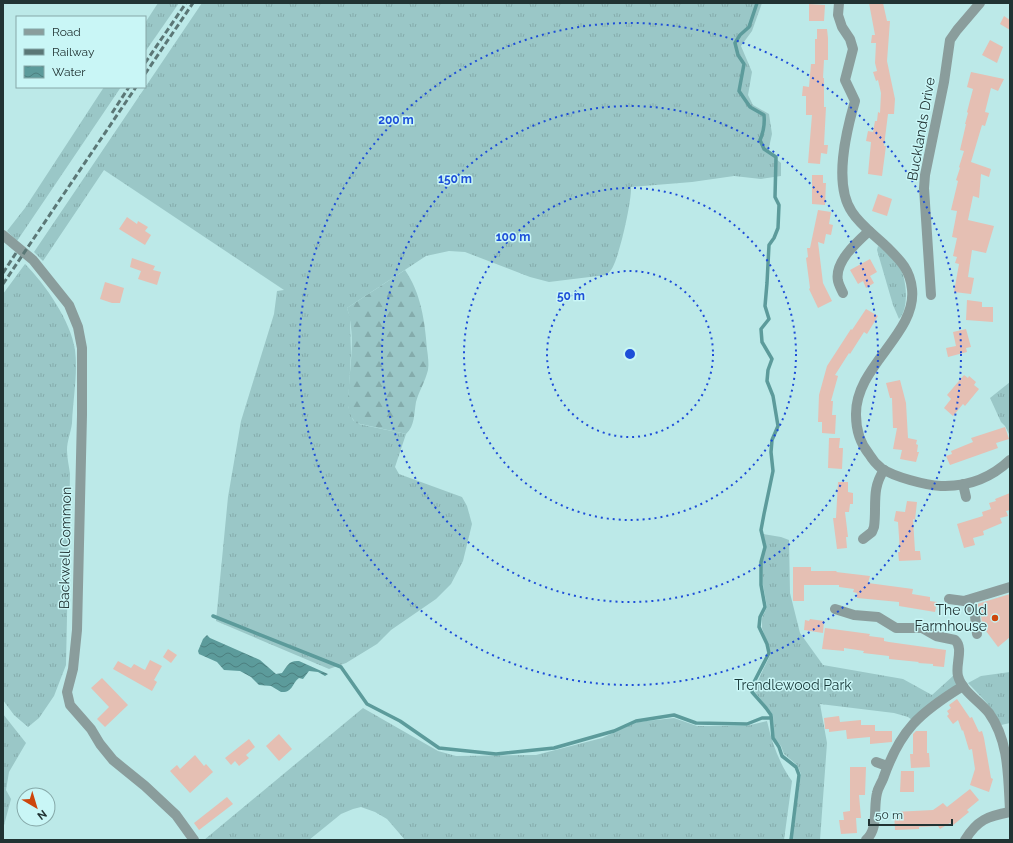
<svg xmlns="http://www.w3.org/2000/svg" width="1013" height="843" viewBox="0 0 1013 843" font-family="Raleway,sans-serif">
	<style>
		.grass { fill: url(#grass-tufts) }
		.forest { fill: url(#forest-firs) }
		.water { fill: url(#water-waves) }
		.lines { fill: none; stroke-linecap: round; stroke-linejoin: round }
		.stream { stroke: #5c9b9b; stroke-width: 3.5 }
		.building { fill: #e5bfb3 }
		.minor { stroke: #8a9d9c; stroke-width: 10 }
		.rail { stroke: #5b7776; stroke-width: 3; stroke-dasharray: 6 3; stroke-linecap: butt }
		.ring { fill: none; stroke: #1d4ed8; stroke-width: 2; stroke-dasharray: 2 4 }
		.poi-dot { fill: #cd460c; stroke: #c9f6f6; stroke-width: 1.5 }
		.labels { text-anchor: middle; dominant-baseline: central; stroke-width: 3; stroke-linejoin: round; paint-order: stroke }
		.street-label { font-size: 14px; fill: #213333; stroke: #c9f6f6 }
		.poi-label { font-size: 14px; fill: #213333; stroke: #c9f6f6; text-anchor: end }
		.park-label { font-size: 14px; fill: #183838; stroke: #c9f6f6 }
		.centre { fill: #1d4ed8; stroke: #c9f6f6; stroke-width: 2 }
		.ring-label { font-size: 12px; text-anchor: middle; font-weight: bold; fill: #1d4ed8; stroke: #c9f6f6; stroke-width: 3; stroke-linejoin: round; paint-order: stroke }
	</style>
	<defs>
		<pattern id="grass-tufts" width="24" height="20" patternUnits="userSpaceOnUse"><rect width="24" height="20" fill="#9ac7c7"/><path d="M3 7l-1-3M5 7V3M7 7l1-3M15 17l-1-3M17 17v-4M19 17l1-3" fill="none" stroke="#84abab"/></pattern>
		<pattern id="forest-firs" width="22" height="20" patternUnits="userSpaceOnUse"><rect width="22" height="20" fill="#9ac7c7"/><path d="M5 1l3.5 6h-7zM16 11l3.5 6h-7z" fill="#84abab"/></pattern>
		<pattern id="water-waves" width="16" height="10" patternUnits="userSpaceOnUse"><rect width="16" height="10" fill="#5c9b9b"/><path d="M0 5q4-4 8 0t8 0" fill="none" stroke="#4c7f7f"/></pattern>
	</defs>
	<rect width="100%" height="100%" fill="#bce9e8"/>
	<g class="grass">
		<path d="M158 3H179L145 52V23Z"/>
		<path d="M202 3H762L752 31 741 46 752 72 748 95 753 105 769 114 772 134 768 152 781 163V176L761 179 734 176 692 182 631 187C632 200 619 260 611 270 610 272 608 273 606 275L549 282 530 277 465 252 449 251 426 256 347 308 350 317 351 353 348 406 353 420 359 424 406 434 395 467 399 474 462 497 467 506 472 524 463 561 451 584 436 599 391 630 377 644 346 663 329 669 216 621 228 497 241 421 274 314 277 291 284 290 104 170 43 261 34 252Z"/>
		<path d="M104 87H121L17 241 7 231 25 208Z"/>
		<path d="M878 246C886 251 895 261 900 268 907 280 909 309 899 319L893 305 877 250Z"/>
		<path d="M25 264C45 284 71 321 75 350 78 373 73 399 72 423 71 432 67 441 67 450 67 458 69 466 70 474L66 665 54 696 39 718 28 727 14 715 3 700V294Z"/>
		<path d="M1010 382V436L1005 426 1001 422 990 398Z"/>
		<path d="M763 534 781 537 789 540 790 593 800 633 823 665 903 679 932 695 953 676 960 686 912 720 908 717 894 713 820 704 827 743 820 840H792L801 774 797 765 784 754 781 746 774 738 773 715 755 692C757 679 766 665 771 653L762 628V618L767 607 763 585 762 562 766 545Z"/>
		<path d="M1010 672V723L1001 725C993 707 981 697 968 683L981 676Z"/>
		<path d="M363 708 438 751 456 756 536 755 602 738 637 722 674 718 697 726H746L767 721C772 743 779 763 792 781L784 840H405L387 819 375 812 361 807 353 809 341 814 309 840H204Z"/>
		<path d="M3 714 26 743 9 772 6 790 11 799 3 829Z"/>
	</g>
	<path class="forest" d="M405 270C421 293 425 322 427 349 428 356 429 364 428 370 425 382 419 391 416 402 414 413 415 426 406 434L356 423C352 419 349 412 348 406 347 400 349 392 349 385 351 360 355 332 347 308Z"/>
	<path class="water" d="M207 635 210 638 260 660 276 674 282 673C287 666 289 660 299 661L328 674 325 676 318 672 309 671 303 679 299 678C292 683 293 693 281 692L271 686 259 685 251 677 240 671 224 670 217 662 199 654 198 651 203 639Z"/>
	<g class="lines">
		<g class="stream">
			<path d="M757 3 749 27 740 35 735 43 738 55 744 64 739 91 750 107 764 115C765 125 764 131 760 140L764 149 776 157 775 197 779 205 778 228 774 238 769 245 767 283 765 306 769 319 761 329 762 342 772 359 768 370 767 381 773 396 778 426 772 440 771 452 773 471 764 514 761 530 765 547 761 562V585L765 607 760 617 759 627 767 644 769 653 753 684 752 692 766 708 771 715 773 738 779 747 782 756 796 767 799 775 791 840"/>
			<path d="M213 616 341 667 367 704 400 721 439 748 496 754 554 748 614 731 636 721 674 715 696 723 747 724 762 718H771"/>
		</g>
	</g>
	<g class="building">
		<path d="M869 3H883L887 21H890L887 61 895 99 894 114H887H888L884 146H886L882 176 868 174 871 142 866 141 868 131 873 132 875 121H877L878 112 880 113 881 93 878 80 876 81 873 72 877 71 875 63 876 43H871L872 35H875Z"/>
		<path d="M809 4 825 5 824 21H809Z"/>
		<path d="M1004 16 1010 20V30L1000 24Z"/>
		<path d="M817 29H827L828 38V60H824L823 78H824V107H826L824 145H828L827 154 821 153 820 164 808 163 812 115H806V96H802L803 86 809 87 811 64H815V39H817Z"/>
		<path d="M990 40 1003 47 997 63 982 55Z"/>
		<path d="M971 72 1004 79 998 91 991 88 985 112 989 113 985 126 982 125 971 162 991 169 989 177 981 174 979 198 973 196 968 220 994 226 986 253 972 250 968 277 974 278 971 294 954 292 959 264 955 263 957 257 953 256 957 238 952 237 957 211 951 210 958 181 956 180 960 168 959 167 964 151 960 150 966 124H965L968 113 967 112 973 89 967 87Z"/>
		<path d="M812 175H823V183H826L825 205 812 204Z"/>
		<path d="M878 194 892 199 887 216 872 211Z"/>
		<path d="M818 210 831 212 829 224 833 225 831 235 826 234 824 244 818 242 823 283 832 301 818 308 809 289 810 288 806 258 808 257 807 248H810Z"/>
		<path d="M127 217 137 224 138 221 148 227 145 231 151 235 145 245 119 229Z"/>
		<path d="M132 258 155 266 153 270 161 272 157 285 138 279 141 271 130 267Z"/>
		<path d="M870 259 877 272 870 276 874 283 866 288 863 281 858 284 850 270Z"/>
		<path d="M105 282 124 288 120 303H112L100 299Z"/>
		<path d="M967 300 982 302V307H993V322L966 320Z"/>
		<path d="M866 309 878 316 867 334 864 332 850 354 849 353 835 375 838 376 831 401H833L832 415H836L835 434 822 433V422H818L819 395 827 366 851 329 852 330Z"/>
		<path d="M966 329 971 347 966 348 967 352 948 357 946 348 956 346 953 332Z"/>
		<path d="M964 375 968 378 969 376 976 382 974 385 979 389 965 406 963 404 953 416 944 408 951 399 947 395Z"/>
		<path d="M900 380 906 403 908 438 917 440 916 444 918 445 917 452H919L916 462 900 459 902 450 893 449 897 428H893L892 398H890L886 383Z"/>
		<path d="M1005 427 1009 439 996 443 998 448 950 465 946 456 952 454 951 451 973 442 971 438Z"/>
		<path d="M829 438H840L839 448H843L842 469 828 468Z"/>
		<path d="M838 482H848V492L853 493V504H850L849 512H845L848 537H846L847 548 837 549 833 518H836Z"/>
		<path d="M1010 493V510L1006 511 1008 516 1000 518 1002 523 983 531 984 535 973 538 975 545 964 548 957 524 983 516 982 512 991 509 989 503 996 501 995 499Z"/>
		<path d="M907 501 917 502 915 520 913 519 915 551H920L921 560 899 561 898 552H900L898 522 894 521 896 511 905 512Z"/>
		<path d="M793 567H811V571H837L836 572 870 576 868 583 913 589 912 594 930 597V601L937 602 935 612 899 606V602L857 598V593L853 592 854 589 839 587V585H804V601H793Z"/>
		<path d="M1010 594V637L998 647 986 631 983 632 981 615 977 604Z"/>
		<path d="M810 619 824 621 823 633 804 630 805 620 809 621Z"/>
		<path d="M825 628 870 634 869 636 884 638V641L889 642 946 650 944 667 933 666V664L918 663 919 662 889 659V656L863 653 864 651 844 648V651L822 649Z"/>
		<path d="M168 649 177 655 171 663 163 657Z"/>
		<path d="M150 660 162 666 154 680 157 682 152 691 113 669 118 661 131 668 134 664 145 670Z"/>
		<path d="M102 678 128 705 105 727 97 719 109 707 91 688Z"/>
		<path d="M957 699 970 718 972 717 979 732 982 731 984 738 991 778 993 779 989 792 970 785 975 769 972 749 969 750 963 730 962 731 958 720 953 724 947 716 949 714 947 711 951 708 949 705Z"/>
		<path d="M839 716 840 722 861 720V725H875V731H892V742L870 744V737L847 739 846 730 829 732V729H825L824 718Z"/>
		<path d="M916 731H927V753H929L930 767 911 768 910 754H913V734Z"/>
		<path d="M279 734 292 749 279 761 266 746Z"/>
		<path d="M249 739 255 747 246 755 249 758 239 766 235 761 231 765 225 758Z"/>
		<path d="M195 755 204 766 206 764 213 772 190 793 170 771 177 765 180 769Z"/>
		<path d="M850 767H866L865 795H859L861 818H856L857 833 841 834 839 820H844L843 812 850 811Z"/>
		<path d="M901 771H914V792H900Z"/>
		<path d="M970 789 979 800 967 810 969 812 952 826 950 823 940 829 938 826 919 827V829L895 830 894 812 933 810 943 803 947 807Z"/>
		<path d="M227 797 233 804 199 830 194 823Z"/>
	</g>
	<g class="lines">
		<g class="minor">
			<path d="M839 3 838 15 842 27 850 39 853 49 845 80 855 101C846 132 833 184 852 212 861 226 876 236 888 248 901 261 910 270 912 289 917 334 855 366 856 415 856 430 860 443 869 454 872 459 876 464 881 468 894 477 925 485 941 486 968 487 991 478 1010 460"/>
			<path d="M3 235 33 260 69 305 78 327 82 348V415L77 630 73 669 67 692 70 705 91 729 100 744 113 760 145 786 176 815 194 840"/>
			<path d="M843 293C841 289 839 285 838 281 834 262 857 242 869 231"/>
			<path d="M931 295 924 188 925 175 944 82 950 40 957 30 980 3"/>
			<path d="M963 484 966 497"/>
			<path d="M863 539 872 532 874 527C877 506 871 489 884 470"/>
			<path d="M949 599 964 601 1010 587"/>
			<path d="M968 600 975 616 977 634"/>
			<path d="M835 609 854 615 878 617 896 628H922L936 636 955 640C964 648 955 665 958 676 962 691 979 701 989 713 1009 741 1008 776 1010 810"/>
			<path d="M876 762 887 766"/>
			<path d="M866 840C879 828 873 809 877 793 878 788 881 784 883 779 900 730 919 713 963 686"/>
			<path d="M965 840C977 820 988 816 1010 812"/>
		</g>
		<g class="rail">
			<path d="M145 63 186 3"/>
			<path d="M145 74 193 3"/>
			<path d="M112 113 129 87"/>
			<path d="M3 273 16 253"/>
			<path d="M3 284 136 87"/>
		</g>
	</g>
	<g class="ring">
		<circle cx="630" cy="354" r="83"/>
		<circle cx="630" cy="354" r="166"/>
		<circle cx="630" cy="354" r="248"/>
		<circle cx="630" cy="354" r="331"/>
	</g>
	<circle class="poi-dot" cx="995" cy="618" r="4"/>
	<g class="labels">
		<g class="street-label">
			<text transform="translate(921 129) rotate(-80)">Bucklands Drive</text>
			<text transform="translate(65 548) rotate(-89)">Backwell Common</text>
		</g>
		<g class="poi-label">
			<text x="987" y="610">The Old<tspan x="987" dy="16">Farmhouse</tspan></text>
		</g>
		<g class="park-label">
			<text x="793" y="685">Trendlewood Park</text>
		</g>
	</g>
	<circle cx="630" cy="354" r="6" class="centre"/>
	<g class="ring-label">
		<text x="396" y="124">200 m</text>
		<text x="455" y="183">150 m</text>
		<text x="513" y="241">100 m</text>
		<text x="571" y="300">50 m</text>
	</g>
	<rect width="1013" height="843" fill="none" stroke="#213333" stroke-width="8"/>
	<rect x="16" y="16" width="130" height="72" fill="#c9f6f6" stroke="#86a8a8"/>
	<rect x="24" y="29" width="20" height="6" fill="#8a9d9c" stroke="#86a8a8"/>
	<text x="52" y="36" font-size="12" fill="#213333">Road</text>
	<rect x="24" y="49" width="20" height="6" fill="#5b7776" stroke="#86a8a8"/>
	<text x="52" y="56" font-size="12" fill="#213333">Railway</text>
	<rect x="24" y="66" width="20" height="12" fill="url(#water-waves)" stroke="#86a8a8"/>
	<text x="52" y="76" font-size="12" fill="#213333">Water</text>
	<g transform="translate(36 807) rotate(142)"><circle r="19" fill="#c9f6f6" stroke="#86a8a8"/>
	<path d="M0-3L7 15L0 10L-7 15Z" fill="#cd460c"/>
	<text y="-6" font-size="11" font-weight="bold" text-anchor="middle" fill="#213333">N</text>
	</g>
	<path d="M869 819v6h83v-6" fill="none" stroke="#213333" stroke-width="2"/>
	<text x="875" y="819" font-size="12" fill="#213333" stroke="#c9f6f6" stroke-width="3" paint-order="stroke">50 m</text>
</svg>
